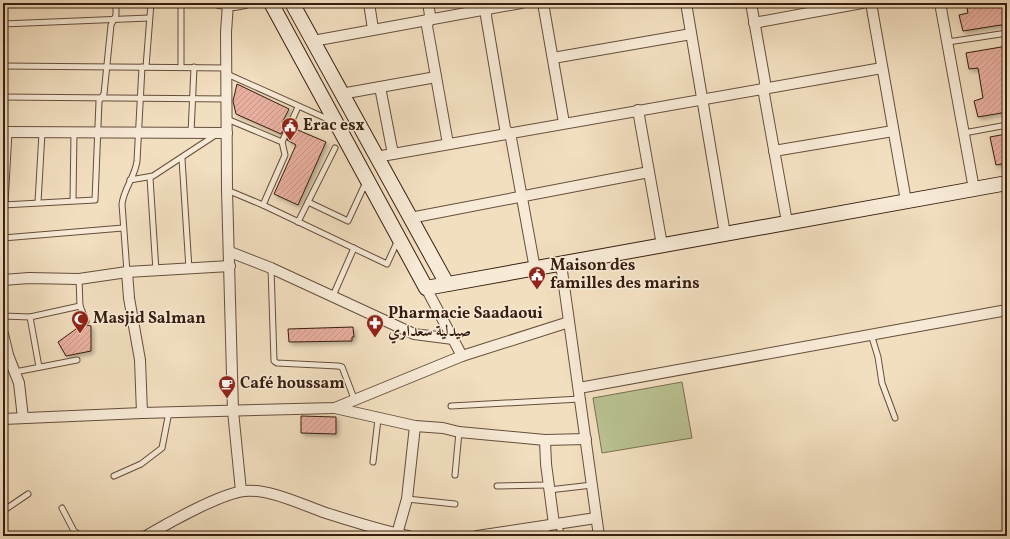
<svg xmlns="http://www.w3.org/2000/svg" width="1010" height="539" viewBox="0 0 1010 539" font-family="Vollkorn,Amiri,serif">
	<style>
		.green { fill: #bac292; stroke: #797051 }
		.building { fill: url(#building-hatch); stroke: #381e10; filter: url(#shadow) }
		.lines { fill: none; stroke-linecap: round; stroke-linejoin: round }
		.lane-casing { stroke: #664e3c; stroke-width: 7 }
		.street-casing { stroke: #664e3c; stroke-width: 12 }
		.secondary-casing { stroke: #381e10; stroke-width: 16 }
		.lane { stroke: #f7ead6; stroke-width: 5 }
		.street { stroke: #f7ead6; stroke-width: 10 }
		.secondary { stroke: #f7ead6; stroke-width: 14 }
		.labels { text-anchor: middle; dominant-baseline: central; stroke-width: 3; stroke-linejoin: round; paint-order: stroke }
		.poi-label { font-size: 16px; font-weight: bold; fill: #381e10; stroke: #f7ead6; text-anchor: start }
	</style>
	<defs>
		<pattern id="building-hatch" width="6" height="6" patternUnits="userSpaceOnUse"><rect width="6" height="6" fill="#e8af9f"/><path d="M-1 1l2-2M0 6l6-6M5 7l2-2" fill="none" stroke="#c89688"/></pattern>
		<filter id="shadow"><feDropShadow dx="2.5" dy="2.5" stdDeviation="2" flood-color="#0004"/></filter>
	</defs>
	<rect width="100%" height="100%" fill="#f2dfc0"/>
	<filter id="stains"><feTurbulence type="fractalNoise" baseFrequency=".005" numOctaves="4"/><feColorMatrix values="0 0 0 0 .2 0 0 0 0 .09 0 0 0 0 .02 0 0 0 .5 -.17"/></filter>
	<radialGradient id="worn" r=".72"><stop offset=".6" stop-color="#630" stop-opacity="0"/><stop offset="1" stop-color="#630" stop-opacity=".3"/></radialGradient>
	<path class="green" d="M682 382 692 438 602 453 593 398Z"/>
	<g class="building">
		<path d="M966 3H1007V24L963 31 959 15 968 13Z"/>
		<path d="M1007 46V112L978 117 974 101 983 98 978 68 969 69 966 53Z"/>
		<path d="M237 84 289 109 282 123 286 125 281 134 236 114 233 101Z"/>
		<path d="M293 128 326 142 298 205 274 194 296 145 287 140Z"/>
		<path d="M1006 134 1007 163 996 165 990 137Z"/>
		<path d="M83 324 91 326V351L66 356 58 342Z"/>
		<path d="M353 327 354 337H352V341L289 342 288 329Z"/>
		<path d="M301 416 336 417V434L301 433Z"/>
	</g>
	<g class="lines">
		<g class="lane-casing">
			<g id="lane">
				<path d="M3 24 149 18"/>
				<path d="M948 42 1007 33"/>
				<path d="M3 66 227 68"/>
				<path d="M146 67 151 3"/>
				<path d="M181 67V3"/>
				<path d="M227 74 332 121"/>
				<path d="M3 97 227 99"/>
				<path d="M227 119 282 142"/>
				<path d="M191 133 194 67"/>
				<path d="M964 133 1007 125"/>
				<path d="M182 159 189 269"/>
				<path d="M150 178 156 271"/>
				<path d="M130 180 153 176 217 134"/>
				<path d="M227 190 263 205 387 264 398 240"/>
				<path d="M73 200 74 132"/>
				<path d="M38 202 42 133"/>
				<path d="M308 202 348 221 366 182"/>
				<path d="M5 204 9 132"/>
				<path d="M3 205 95 200 99 101 104 94 111 25 116 15V3"/>
				<path d="M263 205 285 155 282 142 298 107"/>
				<path d="M298 222 335 148"/>
				<path d="M3 238 123 228"/>
				<path d="M271 268 274 361 277 363 338 366 342 367 355 401"/>
				<path d="M127 272 122 204C124 188 135 177 137 161L142 67"/>
				<path d="M332 298 354 248"/>
				<path d="M80 306 86 321"/>
				<path d="M3 316 30 317"/>
				<path d="M871 334 878 357 882 383 895 418"/>
				<path d="M39 367 30 317 80 306 79 279"/>
				<path d="M15 372 77 360"/>
				<path d="M451 406 580 399"/>
				<path d="M373 462 378 419"/>
				<path d="M455 475 459 432"/>
				<path d="M114 476 141 464 162 448 169 412"/>
				<path d="M497 486 548 485"/>
				<path d="M549 490 592 485"/>
				<path d="M407 499 455 504"/>
				<path d="M62 508 74 531 81 536"/>
				<path d="M3 511 28 494"/>
				<path d="M559 524 561 536"/>
				<path d="M546 525 547 536"/>
			</g>
		</g>
		<g class="street-casing">
			<g id="street">
				<path d="M219 3 234 5 245 3"/>
				<path d="M369 3 373 29"/>
				<path d="M428 3 430 15 427 26 448 144"/>
				<path d="M487 3 486 16 505 128 511 138 535 269"/>
				<path d="M543 3 564 123"/>
				<path d="M686 3 725 234"/>
				<path d="M751 3 765 82 764 94 787 222"/>
				<path d="M871 3 906 201"/>
				<path d="M940 3 974 189"/>
				<path d="M228 4 226 32 227 190 233 411 241 491"/>
				<path d="M754 23 862 3"/>
				<path d="M313 41 521 3"/>
				<path d="M553 58 691 34"/>
				<path d="M380 87 393 154"/>
				<path d="M341 94 436 77"/>
				<path d="M638 110 662 245"/>
				<path d="M3 132 227 133"/>
				<path d="M774 151 893 131"/>
				<path d="M376 157 882 68"/>
				<path d="M410 218 649 172"/>
				<path d="M230 252 271 268 414 334 453 339"/>
				<path d="M561 264 599 536"/>
				<path d="M127 272 129 298 140 360 142 413"/>
				<path d="M3 280 29 278 79 279 127 272 230 266"/>
				<path d="M426 288 462 356"/>
				<path d="M3 334 8 355 19 383 23 418"/>
				<path d="M579 388 1007 310"/>
				<path d="M335 408 415 426 443 428 459 432 545 440 586 439"/>
				<path d="M3 419 142 413 335 408 462 356 569 322"/>
				<path d="M545 440 546 464 554 524"/>
				<path d="M397 534 407 499 415 426"/>
				<path d="M146 536C168 523 220 494 244 491 267 488 301 504 323 512 351 521 379 530 408 536"/>
				<path d="M477 536 596 518"/>
			</g>
		</g>
		<g class="secondary-casing">
			<g id="secondary">
				<path d="M271 3 426 288 1007 183"/>
				<path d="M292 3 447 284"/>
			</g>
		</g>
		<use href="#lane" class="lane"/>
		<use href="#street" class="street"/>
		<use href="#secondary" class="secondary"/>
	</g>
	<defs>
		<g id="civic-pin" transform="scale(0.9)"><path d="M0 17L-7.5 6A9.5 9.5 0 1 1 7.5 6Z" fill="#8f2418" stroke="#f7ead6"/><path d="M-.6-6.5H3V-4.5H.6V-3L4-1V1h2V6H-6V1h2V-1L-.6-3ZM-1.2 2.5V6h2.4V2.5Z" fill="#fff"/></g>
		<g id="mosque-pin" transform="scale(0.9)"><path d="M0 17L-7.5 6A9.5 9.5 0 1 1 7.5 6Z" fill="#8f2418" stroke="#f7ead6"/><path d="M3.5-4.9A6 6 0 1 0 3.5 4.9A5 5 0 1 1 3.5-4.9Z" fill="#fff"/></g>
		<g id="pharmacy-pin" transform="scale(0.9)"><path d="M0 17L-7.5 6A9.5 9.5 0 1 1 7.5 6Z" fill="#8f2418" stroke="#f7ead6"/><path d="M-2-6h4v4h4v4h-4v4h-4v-4h-4v-4h4Z" fill="#fff"/></g>
		<g id="cafe-pin" transform="scale(0.9)"><path d="M0 17L-7.5 6A9.5 9.5 0 1 1 7.5 6Z" fill="#8f2418" stroke="#f7ead6"/><path d="M-5.5-4.5H6V0H3Q3 3.5 0 3.5H-2.5Q-5.5 3.5-5.5 0ZM3-3.2v2h1.7v-2ZM-6 4.5H4V6H-6Z" fill="#fff"/></g>
	</defs>
	<g fill-rule="evenodd">
		<use href="#civic-pin" x="290" y="126"/>
		<use href="#civic-pin" x="537" y="275"/>
		<use href="#mosque-pin" x="80" y="319"/>
		<use href="#pharmacy-pin" x="375" y="323"/>
		<use href="#cafe-pin" x="227" y="384"/>
	</g>
	<g class="labels">
		<g class="poi-label">
			<text x="303" y="126">Erac esx</text>
			<text x="550" y="266">Maison des<tspan x="550" dy="18">familles des marins</tspan></text>
			<text x="388" y="314">Pharmacie Saadaoui<tspan x="388" dy="18">صيدلية سعداوي</tspan></text>
			<text x="93" y="319">Masjid Salman</text>
			<text x="240" y="384">Café houssam</text>
		</g>
	</g>
	<rect width="1010" height="539" fill="none" stroke="#f2dfc0" stroke-width="16"/>
	<rect x="4" y="4" width="1002" height="531" fill="none" stroke="#381e10" stroke-width="2"/>
	<rect x="8" y="8" width="994" height="523" fill="none" stroke="#381e10"/>
	<rect width="100%" height="100%" filter="url(#stains)"/>
	<rect width="100%" height="100%" fill="url(#worn)"/>
</svg>
